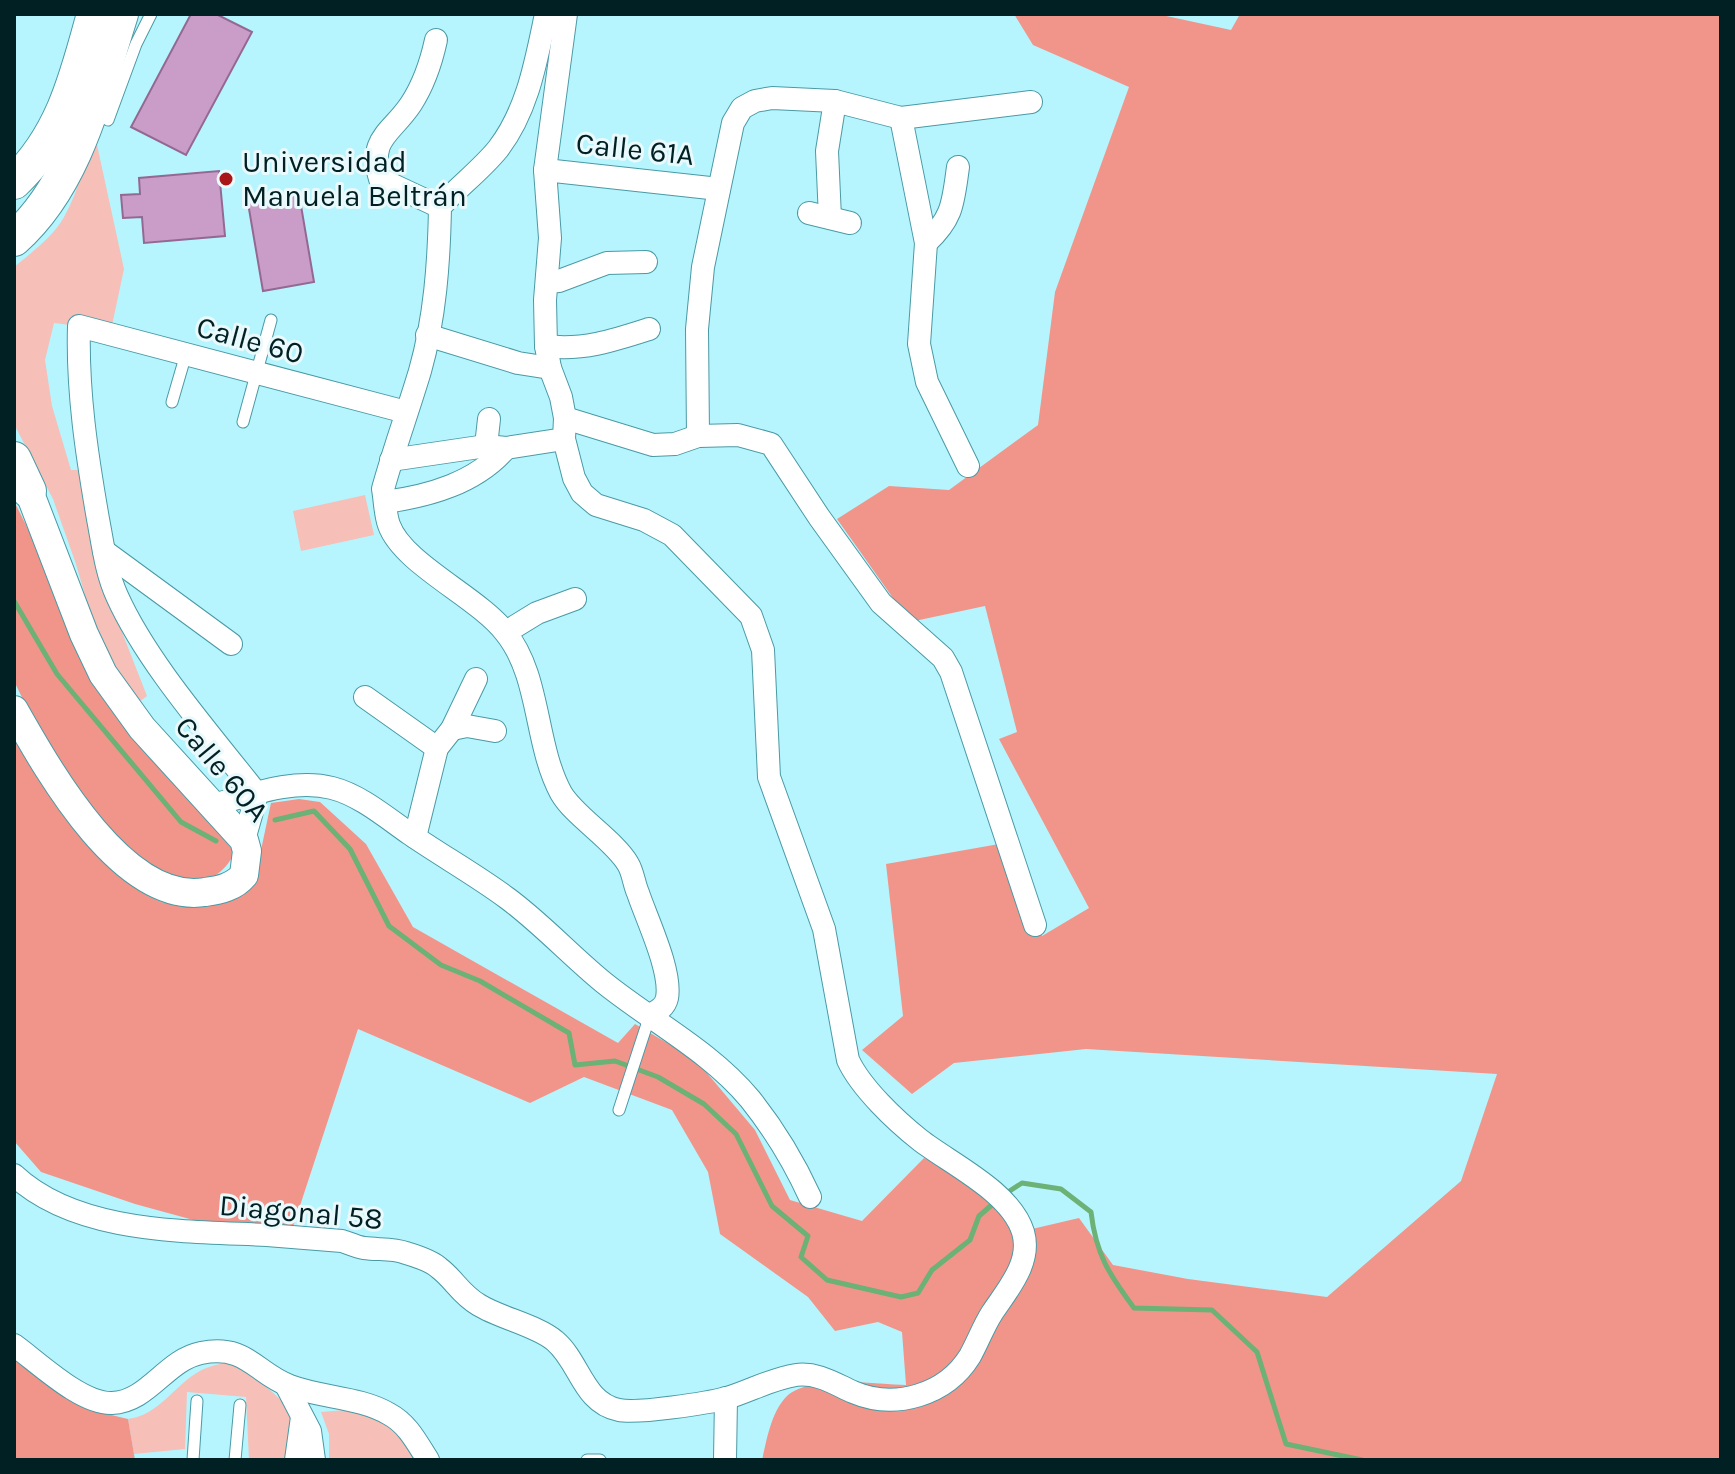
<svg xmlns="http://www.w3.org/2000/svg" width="1735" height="1474" viewBox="0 0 1735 1474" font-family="Karla,sans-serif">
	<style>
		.green { fill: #f6bfb8 }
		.forest { fill: #f1958a }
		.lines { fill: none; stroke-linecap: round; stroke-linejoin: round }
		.stream { stroke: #6cb175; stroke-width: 5 }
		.building { fill: #ca9dc8; stroke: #936992; stroke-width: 2 }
		.service-casing { stroke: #499aa5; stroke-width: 13 }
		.minor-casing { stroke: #499aa5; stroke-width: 24 }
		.tertiary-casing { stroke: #499aa5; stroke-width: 30 }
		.primary-casing { stroke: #499aa5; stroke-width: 36 }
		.service { stroke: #fff; stroke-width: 11 }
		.minor { stroke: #fff; stroke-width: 22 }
		.tertiary { stroke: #fff; stroke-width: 28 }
		.primary { stroke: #fff; stroke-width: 34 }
		.poi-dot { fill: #a91618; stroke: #eaf9fb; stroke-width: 3 }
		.labels { text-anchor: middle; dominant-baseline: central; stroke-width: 6; stroke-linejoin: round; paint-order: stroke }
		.street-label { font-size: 30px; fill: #002024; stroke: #eaf9fb }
		.poi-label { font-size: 30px; fill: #002024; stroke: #eaf9fb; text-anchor: start }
	</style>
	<rect width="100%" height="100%" fill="#b6f5fe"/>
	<g class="green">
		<path d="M94 131 124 269 111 330 54 323 45 360 52 406 71 470H81L111 604 147 696 139 702 99 644 76 564 53 499 14 424V267C31 253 54 236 64 217 79 191 85 160 94 131Z"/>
		<path d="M365 495 374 535 301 551 293 511Z"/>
		<path d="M231 1363 252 1374 292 1410V1460H249L246 1397 187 1392 185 1449 134 1454 128 1419C171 1413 180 1364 231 1363Z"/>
		<path d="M345 1410C393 1419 393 1423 423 1460H329V1434L321 1412Z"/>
	</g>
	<g class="forest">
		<path d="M1014 14H1157L1231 30 1240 14H1721V1460H762C767 1439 771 1412 787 1396 809 1375 877 1384 906 1385L902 1332 878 1322 835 1331 808 1297 720 1234 708 1172 672 1110 584 1077 530 1103 358 1029 293 1227 208 1224 135 1204 41 1172 14 1141V736C46 789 100 877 159 901 168 905 186 905 196 904 207 903 246 873 258 864L271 803 299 799 320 802 366 844 413 927 618 1043 635 1024 696 1060 755 1130 790 1200 862 1221 924 1158 997 1187 1032 1229 1079 1218 1113 1265 1188 1279 1327 1297 1461 1181 1497 1074 1086 1049 954 1063 912 1094 862 1050 903 1016 886 864 1016 841 1042 936 1089 908 999 739 1017 732 985 606 910 622 837 519 889 486 949 490 1038 425 1055 292 1129 87 1033 45Z"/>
		<path d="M14 501 32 537 65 624 90 677 226 835 234 854C189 938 84 804 58 762 42 736 27 709 14 681Z"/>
		<path d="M14 1359C55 1390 76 1408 128 1419L135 1460H14Z"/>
	</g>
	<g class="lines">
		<g class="stream">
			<path d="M14 601 57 674 181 822 216 841"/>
			<path d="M275 820 314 811 350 849 389 926 441 965 480 981 569 1033 575 1065 615 1061 658 1077 704 1104 736 1134 772 1206 808 1236 801 1257 827 1280 901 1297 918 1293 932 1270 970 1240 979 1216 994 1203"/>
			<path d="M1005 1194 1022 1183 1061 1189 1091 1212C1096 1255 1109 1274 1134 1308L1212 1310 1257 1352 1286 1444 1362 1460"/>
		</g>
	</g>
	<g class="building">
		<path d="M191 14H216L252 32 186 155 131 127Z"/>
		<path d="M219 171 225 236 144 243 142 217 123 218 121 195 140 194 139 178Z"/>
		<path d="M299 194 314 282 263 291 248 203Z"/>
	</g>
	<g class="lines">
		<g class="service-casing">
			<g id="service">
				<path d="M108 120 136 44 151 14"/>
				<path d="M172 402 186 354"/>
				<path d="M243 422 271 320"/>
				<path d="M619 1110 650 1015"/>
				<path d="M193 1460 197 1401"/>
				<path d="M235 1460 240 1405"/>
				<path d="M587 1460H600"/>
			</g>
		</g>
		<g class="minor-casing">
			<g id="minor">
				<path d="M546 14C536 61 528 110 498 149 481 170 458 187 440 207 439 263 435 318 420 371 408 411 394 449 383 489 385 500 385 514 389 525 403 564 478 597 505 632 541 676 534 743 561 793 574 816 614 840 628 864 633 872 634 884 638 893 647 920 672 971 667 998 665 1007 658 1011 650 1015"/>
				<path d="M436 40C431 63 424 84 411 104 391 134 368 138 380 179L440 207"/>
				<path d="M901 118 926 243 919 344 927 382 968 466"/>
				<path d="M545 170 719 189"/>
				<path d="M809 213 850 223"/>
				<path d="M830 218 827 151 835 101"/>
				<path d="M926 243C953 218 953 203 958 167"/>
				<path d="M547 282 559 281 607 263 646 262"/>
				<path d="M427 335 518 363 550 368"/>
				<path d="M546 346C582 351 615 340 649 329"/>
				<path d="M565 418 653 445 675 444 698 436 738 435 771 444 819 517 881 603 943 658 951 672 1035 925"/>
				<path d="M698 436 697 329 703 267 733 123 742 108 755 101 772 98 835 101 901 118 1031 102"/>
				<path d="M486 446 489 419"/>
				<path d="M391 460 486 446 506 448 564 439"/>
				<path d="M385 502C429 496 476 483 506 448"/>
				<path d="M104 551 231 644"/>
				<path d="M506 632 537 613 575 599"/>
				<path d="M365 697 437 748"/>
				<path d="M452 729 467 726 495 731"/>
				<path d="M257 794C211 735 147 663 117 596 106 572 103 545 98 519 87 456 77 391 79 326L406 412"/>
				<path d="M213 805C250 795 294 778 332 788 360 795 387 818 410 834 442 856 476 875 507 898 541 923 570 955 603 982 651 1021 709 1050 750 1099 774 1129 794 1162 810 1197"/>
				<path d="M415 837 437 748 452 729 476 679"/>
				<path d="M244 840 257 794"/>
				<path d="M14 1175C77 1234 186 1231 267 1235 292 1237 317 1239 342 1241 349 1243 356 1247 364 1248 378 1250 393 1248 406 1253 416 1256 432 1261 439 1268 454 1279 460 1294 479 1305 500 1318 538 1326 555 1341 580 1362 583 1403 619 1410 637 1414 708 1403 727 1398 750 1391 771 1379 796 1375 817 1372 835 1384 853 1392 895 1410 946 1395 970 1356 978 1342 983 1327 992 1313 1008 1289 1032 1262 1023 1232 1011 1192 951 1164 920 1140 896 1121 861 1088 848 1060L824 929 769 777 763 650 751 616 672 535 644 520 596 505 582 493 574 478 564 439 565 418 561 397 550 368 546 346 545 300 550 238 545 170 566 14"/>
				<path d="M14 1345C39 1363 81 1404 112 1403 148 1402 166 1360 201 1353 247 1344 255 1373 290 1386 322 1398 360 1397 389 1414 408 1424 417 1443 428 1460"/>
				<path d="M286 1385 310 1431 314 1460"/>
				<path d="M296 1460 302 1417"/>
				<path d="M725 1460 726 1398"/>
			</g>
		</g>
		<g class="tertiary-casing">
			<path id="tertiary" d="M14 710C48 770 123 905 205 892 220 890 234 887 244 875L247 851 244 840 142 728 103 674 84 634 29 491 19 476"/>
		</g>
		<g class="primary-casing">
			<g id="primary">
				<path d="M14 182C63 136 77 76 94 14"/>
				<path d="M14 239C77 183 96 92 121 14"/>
				<path d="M14 459 29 491"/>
			</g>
		</g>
		<use href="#service" class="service"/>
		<use href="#minor" class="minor"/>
		<use href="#tertiary" class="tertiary"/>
		<use href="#primary" class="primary"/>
	</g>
	<circle class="poi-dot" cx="226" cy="179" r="8"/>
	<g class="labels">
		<g class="street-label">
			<text transform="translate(635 149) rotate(6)">Calle 61A</text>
			<text transform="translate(250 340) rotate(15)">Calle 60</text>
			<text transform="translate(222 769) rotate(50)">Calle 60A</text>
			<text transform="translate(301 1212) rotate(5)">Diagonal 58</text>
		</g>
		<g class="poi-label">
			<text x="242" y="162">Universidad<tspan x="242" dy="34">Manuela Beltrán</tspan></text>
		</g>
	</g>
	<rect width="1735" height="1474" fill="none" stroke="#002024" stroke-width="32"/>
</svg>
